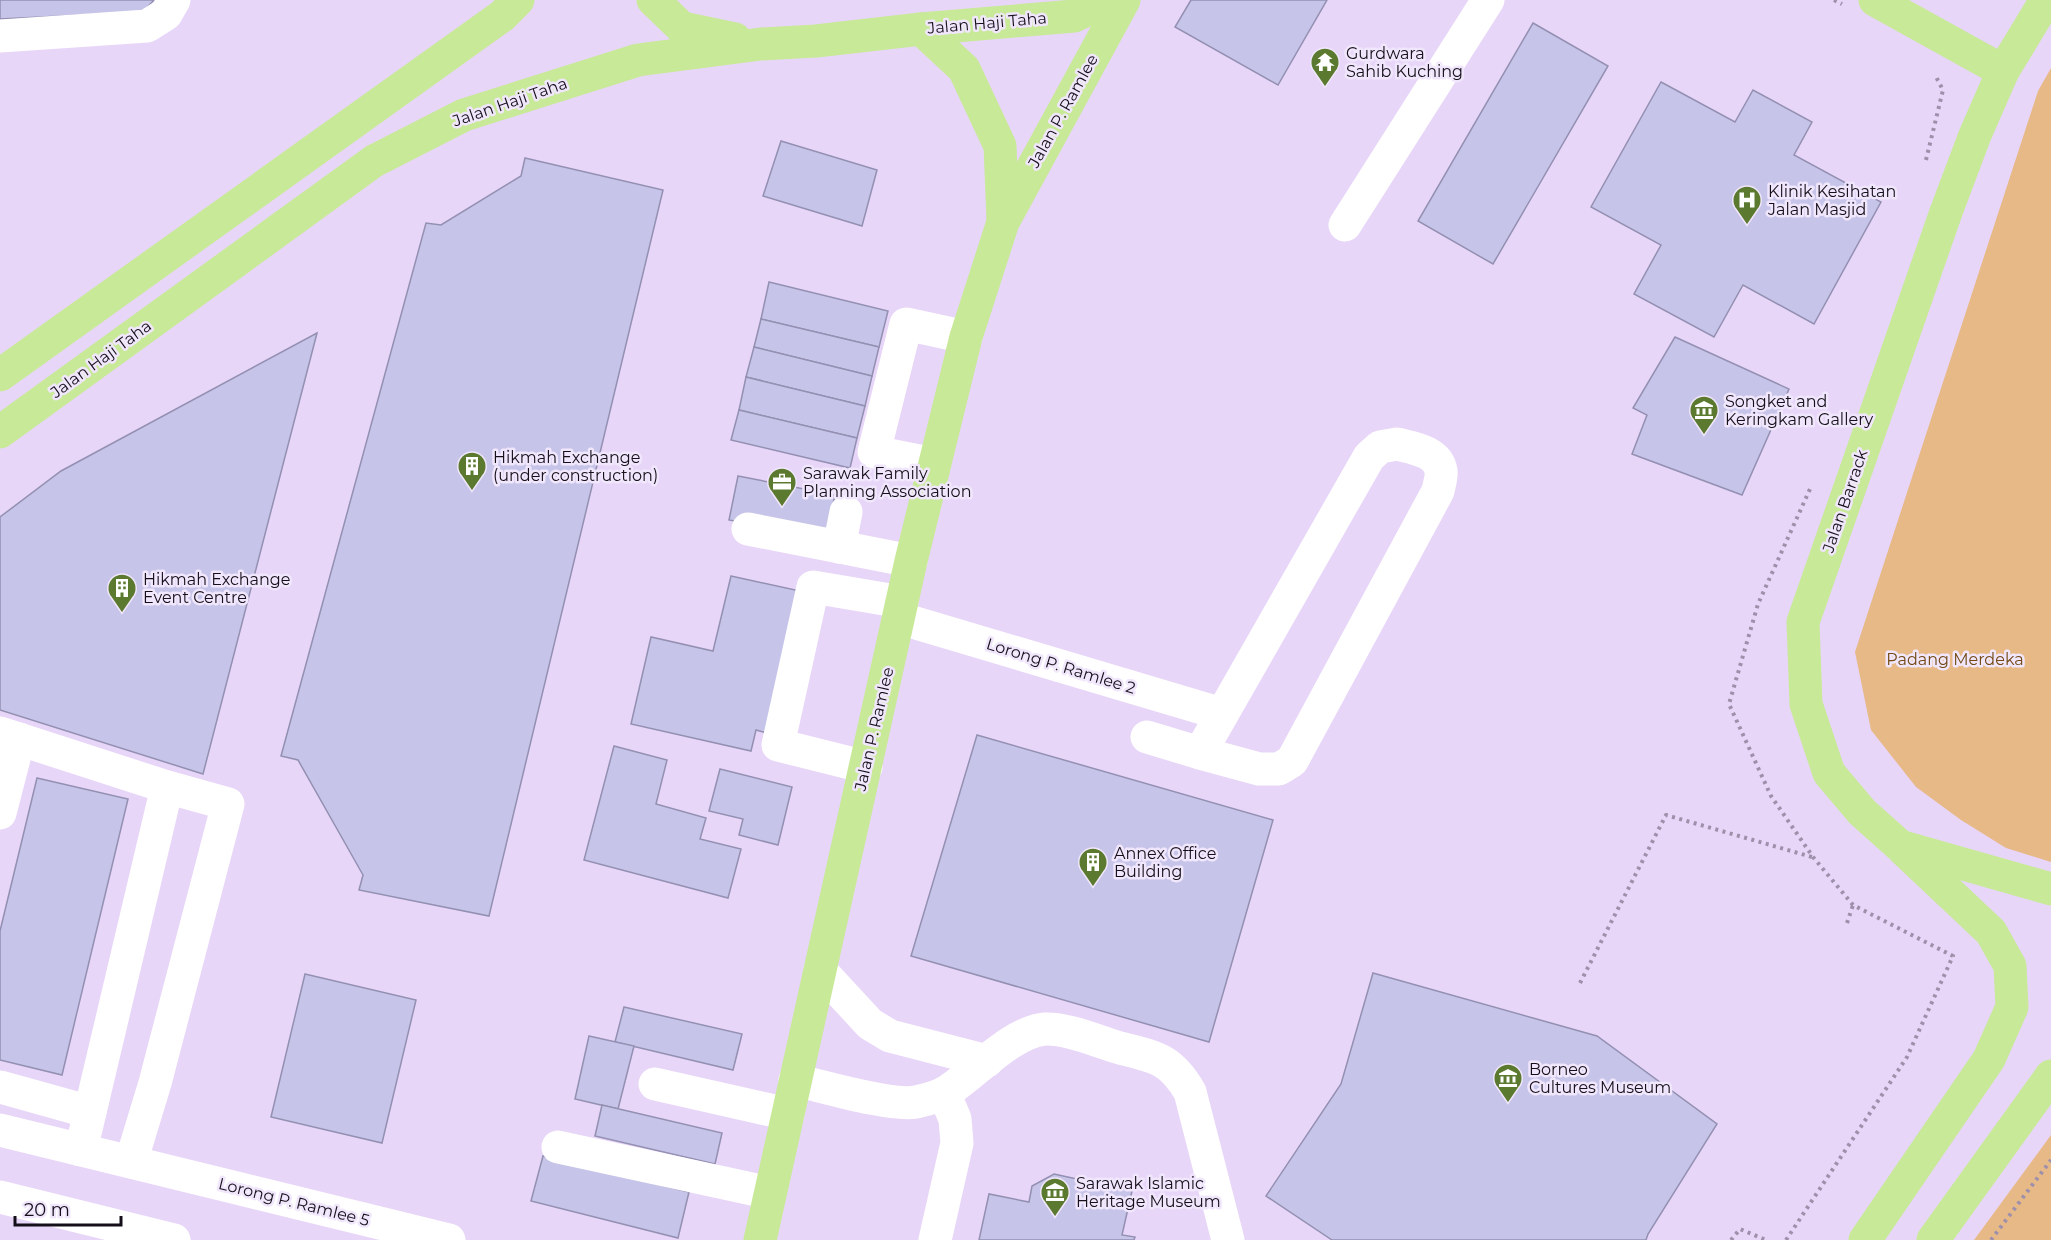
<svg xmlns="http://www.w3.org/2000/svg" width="2051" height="1240" viewBox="0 0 2051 1240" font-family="Montserrat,sans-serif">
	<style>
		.green { fill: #e7b987 }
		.building { fill: #c6c4e8; stroke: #9390b2; stroke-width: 1.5 }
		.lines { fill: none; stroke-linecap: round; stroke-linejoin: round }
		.path { stroke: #9e90ab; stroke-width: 4; stroke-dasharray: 3 4.5; stroke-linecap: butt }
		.minor { stroke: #fff; stroke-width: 33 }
		.major { stroke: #c8e997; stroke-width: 33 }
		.labels { text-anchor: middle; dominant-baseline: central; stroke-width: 5; stroke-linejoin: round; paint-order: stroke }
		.street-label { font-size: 16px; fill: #150f1a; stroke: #f1e7fc }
		.poi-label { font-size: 16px; fill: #150f1a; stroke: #f1e7fc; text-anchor: start }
		.park-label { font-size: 16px; fill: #724913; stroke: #f1e7fc }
	</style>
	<rect width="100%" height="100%" fill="#e8d6f9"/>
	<g class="green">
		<path d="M2051 68V862L2006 848 1961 820 1916 787 1871 730 1855 652 2038 91Z"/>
		<path d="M2051 1135V1240H1974Z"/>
	</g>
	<g class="building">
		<path d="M0 0H154L143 12 0 19Z"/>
		<path d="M1191 0H1327L1278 85 1175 27Z"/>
		<path d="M1533 23 1608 66 1493 264 1418 221Z"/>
		<path d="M1661 82 1735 122 1753 90 1812 122 1794 155 1881 202 1814 324 1743 285 1714 337 1634 294 1661 245 1591 207Z"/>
		<path d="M781 141 877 170 862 226 763 196Z"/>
		<path d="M525 158 663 190 489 916 359 890 363 875 298 760 281 756 426 223 441 225 521 176Z"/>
		<path d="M769 282 888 311 879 347 761 319Z"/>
		<path d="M761 319 879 347 872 376 754 347Z"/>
		<path d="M317 333 203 774 0 710V517L61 471Z"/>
		<path d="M1675 337 1789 389 1742 495 1632 454 1647 415 1633 408Z"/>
		<path d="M754 347 872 376 865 406 746 377Z"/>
		<path d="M746 377 865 406 857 438 739 410Z"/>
		<path d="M739 410 857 438 850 468 731 440Z"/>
		<path d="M738 476 835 495 826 539 729 520Z"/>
		<path d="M731 576 800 591 767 733 756 730 751 751 631 724 651 637 713 651Z"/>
		<path d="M977 735 1273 820 1209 1042 911 956Z"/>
		<path d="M614 746 667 760 656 804 706 818 700 839 741 849 728 898 584 860Z"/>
		<path d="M720 769 792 787 778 845 739 835 743 819 709 811Z"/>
		<path d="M37 778 128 799 62 1075 0 1060V931Z"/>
		<path d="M1373 973 1597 1036 1717 1124 1648 1234 1646 1240H1332L1266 1196 1341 1084Z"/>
		<path d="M305 974 416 1000 382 1143 271 1117Z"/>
		<path d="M624 1007 742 1034 733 1070 615 1042Z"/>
		<path d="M589 1036 634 1046 618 1109 575 1099Z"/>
		<path d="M602 1105 722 1133 715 1164 595 1136Z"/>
		<path d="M543 1156 689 1192 678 1238 531 1201Z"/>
		<path d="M1054 1174 1132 1191 1122 1235 1135 1237 1134 1240H979L989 1194 1029 1202 1032 1186Z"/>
	</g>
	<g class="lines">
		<g class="path">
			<path d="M1834 0 1842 4"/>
			<path d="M1926 160 1943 90 1935 75"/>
			<path d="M1847 923 1853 905"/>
			<path d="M1580 983 1666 815 1812 857"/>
			<path d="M1731 1240 1740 1229 1766 1240"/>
			<path d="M1786 1240 1907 1057 1953 956 1853 905 1813 857 1771 796 1729 704 1758 604 1810 489"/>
			<path d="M1991 1240 2051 1160"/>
		</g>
		<g class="minor">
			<path d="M0 36 147 26 166 14 174 0"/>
			<path d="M1345 225 1488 0"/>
			<path d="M1397 444C1412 448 1438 451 1441 471 1442 477 1439 485 1438 491L1292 761 1279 769H1259L1200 753 1369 457 1380 447Z"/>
			<path d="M934 464 874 452 906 324 966 337"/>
			<path d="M748 529 911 561"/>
			<path d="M839 547 846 512"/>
			<path d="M899 618 1222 714"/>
			<path d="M0 733 167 787 228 804 155 1083 131 1162"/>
			<path d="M1147 737 1200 753"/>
			<path d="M866 767 778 745 813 587 902 602"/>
			<path d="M0 813 19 739"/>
			<path d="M820 970 870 1024 890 1036 987 1061"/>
			<path d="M795 1080C822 1086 892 1107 916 1102 925 1100 938 1097 946 1092 975 1074 1011 1032 1045 1029 1067 1028 1099 1042 1120 1048 1156 1057 1171 1059 1190 1092L1228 1240"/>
			<path d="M655 1084 788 1114"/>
			<path d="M0 1087 90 1112"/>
			<path d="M0 1130 449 1240"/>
			<path d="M558 1147 770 1193"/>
			<path d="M81 1150 167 787"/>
			<path d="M0 1197 174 1240"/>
			<path d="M935 1240 957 1143 955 1119 944 1093"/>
		</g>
		<g class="major">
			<path d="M653 0 682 28 735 39"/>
			<path d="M1875 0 2003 71"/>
			<path d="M2046 0 2003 71 1975 135 1946 212 1803 622 1806 704 1829 773 1862 812 1900 846 2051 889"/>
			<path d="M921 29 964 69 1000 146 1003 220"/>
			<path d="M0 375 502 16 518 0"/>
			<path d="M0 432 374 161 464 115 638 60 761 44 816 41 921 29 1074 16 1108 0"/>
			<path d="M760 1240 911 561 966 337 1003 222 1124 0"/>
			<path d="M1865 1240 1989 1059 2012 1007 2010 966 1991 932 1904 850"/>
			<path d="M1933 1240 2051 1076"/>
		</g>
	</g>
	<defs>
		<g id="temple-pin" transform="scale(1.5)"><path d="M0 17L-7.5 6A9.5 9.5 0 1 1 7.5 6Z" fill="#5b7a2f" stroke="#f1e7fc"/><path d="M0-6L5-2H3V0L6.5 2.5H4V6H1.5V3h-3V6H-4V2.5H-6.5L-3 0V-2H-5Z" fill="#fff"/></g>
		<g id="hospital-pin" transform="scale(1.5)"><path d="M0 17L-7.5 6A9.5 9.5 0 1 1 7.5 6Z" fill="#5b7a2f" stroke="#f1e7fc"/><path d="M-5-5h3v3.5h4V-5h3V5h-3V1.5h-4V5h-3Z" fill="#fff"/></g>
		<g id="museum-pin" transform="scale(1.5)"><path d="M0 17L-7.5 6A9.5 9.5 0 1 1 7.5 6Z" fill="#5b7a2f" stroke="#f1e7fc"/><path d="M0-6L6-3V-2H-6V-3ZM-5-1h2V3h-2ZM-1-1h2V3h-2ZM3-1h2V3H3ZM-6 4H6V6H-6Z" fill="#fff"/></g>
		<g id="building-pin" transform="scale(1.5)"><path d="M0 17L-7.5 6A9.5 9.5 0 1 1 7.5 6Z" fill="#5b7a2f" stroke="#f1e7fc"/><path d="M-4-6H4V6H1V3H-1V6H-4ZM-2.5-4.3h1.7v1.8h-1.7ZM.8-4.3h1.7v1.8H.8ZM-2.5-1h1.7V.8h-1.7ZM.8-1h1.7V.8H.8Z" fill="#fff"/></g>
		<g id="office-pin" transform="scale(1.5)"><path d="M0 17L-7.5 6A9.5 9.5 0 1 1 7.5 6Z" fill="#5b7a2f" stroke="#f1e7fc"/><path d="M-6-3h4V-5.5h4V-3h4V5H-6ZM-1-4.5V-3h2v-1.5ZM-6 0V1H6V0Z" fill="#fff"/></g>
	</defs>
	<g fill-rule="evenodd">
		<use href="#temple-pin" x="1325" y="62"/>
		<use href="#hospital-pin" x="1747" y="200"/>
		<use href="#museum-pin" x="1704" y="410"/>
		<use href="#building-pin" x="472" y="466"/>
		<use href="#office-pin" x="782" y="482"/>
		<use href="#building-pin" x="122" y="588"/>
		<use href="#building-pin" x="1093" y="862"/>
		<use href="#museum-pin" x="1508" y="1078"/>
		<use href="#museum-pin" x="1055" y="1192"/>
	</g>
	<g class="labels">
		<g class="street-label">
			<text transform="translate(987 23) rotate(-5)">Jalan Haji Taha</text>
			<text transform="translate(510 102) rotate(-19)">Jalan Haji Taha</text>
			<text transform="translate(1063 111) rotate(-61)">Jalan P. Ramlee</text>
			<text transform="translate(101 359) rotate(-36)">Jalan Haji Taha</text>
			<text transform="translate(1845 501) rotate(-71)">Jalan Barrack</text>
			<text transform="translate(1061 666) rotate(17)">Lorong P. Ramlee 2</text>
			<text transform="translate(874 729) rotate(-77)">Jalan P. Ramlee</text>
			<text transform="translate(294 1202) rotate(14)">Lorong P. Ramlee 5</text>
		</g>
		<g class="poi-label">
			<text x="1346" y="53">Gurdwara<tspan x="1346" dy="18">Sahib Kuching</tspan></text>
			<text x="1768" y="191">Klinik Kesihatan<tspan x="1768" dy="18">Jalan Masjid</tspan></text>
			<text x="1725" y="401">Songket and<tspan x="1725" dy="18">Keringkam Gallery</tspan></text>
			<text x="493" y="457">Hikmah Exchange<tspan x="493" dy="18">(under construction)</tspan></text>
			<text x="803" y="473">Sarawak Family<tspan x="803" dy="18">Planning Association</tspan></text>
			<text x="143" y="579">Hikmah Exchange<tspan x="143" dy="18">Event Centre</tspan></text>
			<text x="1114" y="853">Annex Office<tspan x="1114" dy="18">Building</tspan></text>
			<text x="1529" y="1069">Borneo<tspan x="1529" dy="18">Cultures Museum</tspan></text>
			<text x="1076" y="1183">Sarawak Islamic<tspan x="1076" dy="18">Heritage Museum</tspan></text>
		</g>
		<g class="park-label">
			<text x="1955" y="659">Padang Merdeka</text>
		</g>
	</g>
	<path d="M15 1216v9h106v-9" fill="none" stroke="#150f1a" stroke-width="3"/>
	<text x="24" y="1216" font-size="18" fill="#150f1a" stroke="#f1e7fc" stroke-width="4.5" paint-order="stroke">20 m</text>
</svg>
